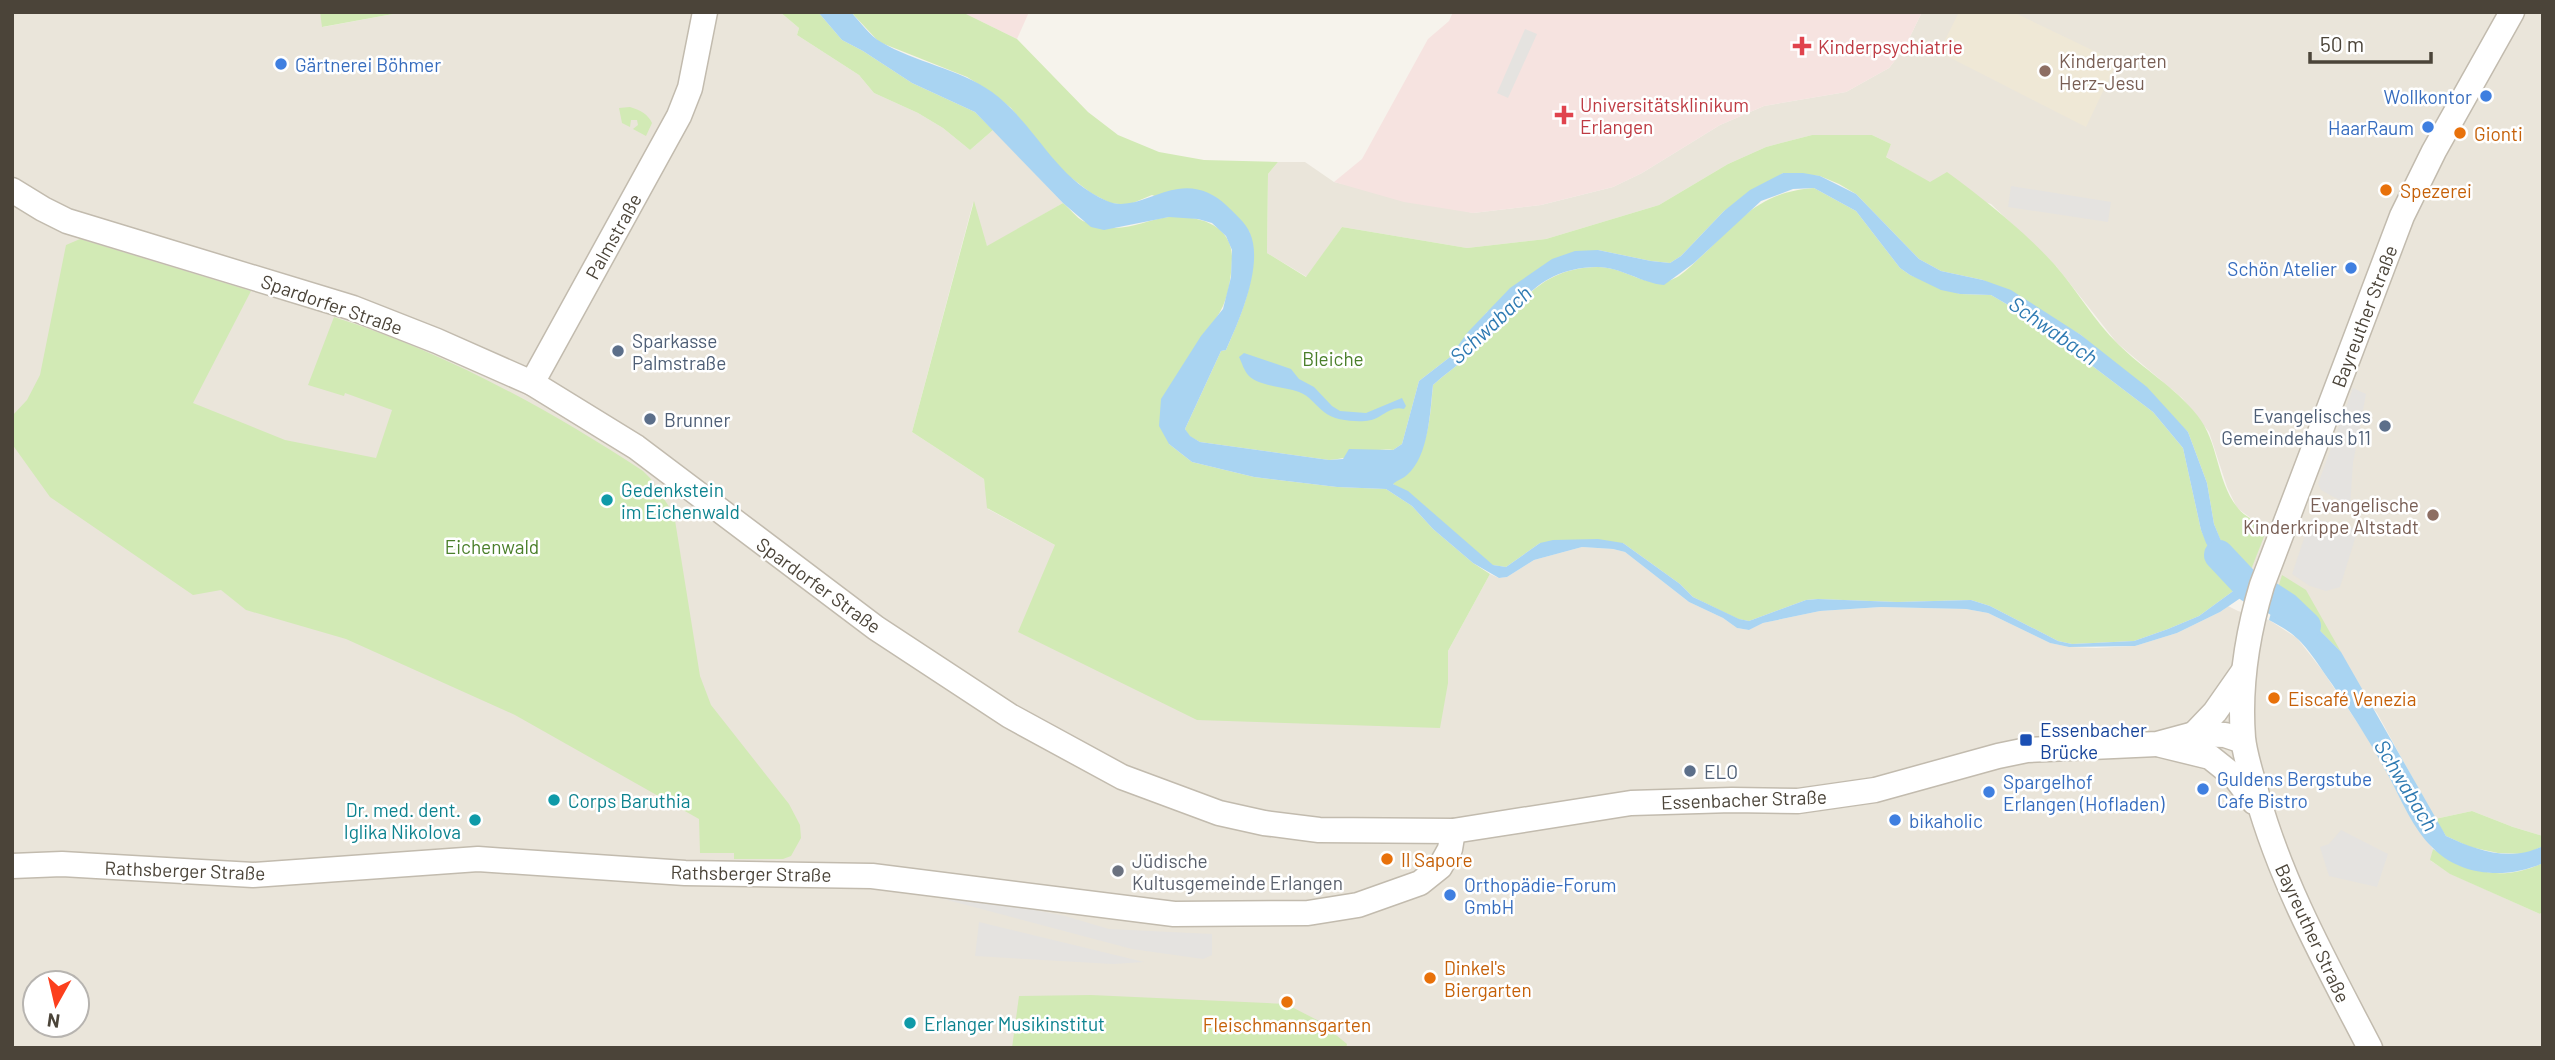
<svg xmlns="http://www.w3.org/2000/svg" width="2555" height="1060" viewBox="0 0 2555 1060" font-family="Barlow,sans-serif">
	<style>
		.residential { fill: #eae5da; fill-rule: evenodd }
		.education { fill: #efe8d6 }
		.medical { fill: #f6e3e0 }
		.green { fill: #d2eab5 }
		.parking { fill: #e5e3e0 }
		.water { fill: #a9d4f2; fill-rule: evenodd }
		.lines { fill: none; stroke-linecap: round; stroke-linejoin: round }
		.river { stroke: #a9d4f2; stroke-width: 30 }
		.minor-casing { stroke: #c2bbae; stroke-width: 27 }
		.minor { stroke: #fff; stroke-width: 24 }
		.health-dot { fill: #e0444e; stroke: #fff; stroke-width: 2.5 }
		.shop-dot { fill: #3f7fe0; stroke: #fff; stroke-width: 2.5 }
		.education-dot { fill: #8d6e63; stroke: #fff; stroke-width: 2.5 }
		.food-dot { fill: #e8710a; stroke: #fff; stroke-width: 2.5 }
		.service-dot { fill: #5c6f8a; stroke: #fff; stroke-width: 2.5 }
		.culture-dot { fill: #0f9aa8; stroke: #fff; stroke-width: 2.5 }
		.transit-dot { fill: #1a4fb4; stroke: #fff; stroke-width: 2.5 }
		.worship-dot { fill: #6b7280; stroke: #fff; stroke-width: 2.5 }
		.labels { text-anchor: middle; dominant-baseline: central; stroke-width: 5; stroke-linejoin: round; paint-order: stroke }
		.health-label { font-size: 19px; fill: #be3a42; stroke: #fff; text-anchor: start }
		.education-label { font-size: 19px; fill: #785e54; stroke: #fff; text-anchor: start }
		.shop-label { font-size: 19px; fill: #366cbe; stroke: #fff; text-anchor: start }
		.food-label { font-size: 19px; fill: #c56008; stroke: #fff; text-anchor: start }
		.street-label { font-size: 19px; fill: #4b4439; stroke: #fff }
		.service-label { font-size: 19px; fill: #4e5e75; stroke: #fff; text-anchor: start }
		.park-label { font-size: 19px; fill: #4a7f2a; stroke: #fff }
		.culture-label { font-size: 19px; fill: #0d838f; stroke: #fff; text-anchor: start }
		.transit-label { font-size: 19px; fill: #164399; stroke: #fff; text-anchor: start }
		.worship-label { font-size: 19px; fill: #5b616d; stroke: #fff; text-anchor: start }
		.water-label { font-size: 21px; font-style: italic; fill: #2e7ab2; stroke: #fff }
	</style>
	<rect width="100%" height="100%" fill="#f6f3ec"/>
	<g class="residential">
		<path d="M12 12H320L323 27 404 12H780L799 28 797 35 859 75 874 93 918 113 943 128 970 150 993 130 1063 203 987 247 973 203 912 432 984 479 988 509 1055 545 1448 683V651L1490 574 1499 578 1507 577 1534 560 1582 547 1613 549 1625 552 1689 602 1723 618 1737 628 1749 630 1763 623 1820 611 1881 607 1966 609 1988 613 2050 643 2069 647 2096 648 2135 646 2177 633 2220 612 2228 606 2238 611 2269 620 2297 638 2322 670 2371 743 2412 820 2433 849 2431 861 2451 874 2540 914 2543 911V1048H12ZM35 983H77V1025H35Z"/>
		<path d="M1922 12H2543V836L2513 827 2472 811 2435 819 2377 713 2278 588 2249 575 2266 529 2237 508 2227 487 2209 432 2182 398 2117 343 2056 266 1991 204 1930 183 1885 156 1891 144 1872 135H1812L1766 147 1728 164 1659 205 1546 239 1467 248 1342 227 1307 277 1267 253 1268 174 1278 162H1305L1334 182 1473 213 1541 205 1613 187 1642 173 1720 125 1764 106 1846 92 1889 68 1904 49Z"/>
	</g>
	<path class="education" d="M1959 12H2013L2117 62 2086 127 1939 52Z"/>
	<g class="medical">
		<path d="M962 12H1029L1017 39Z"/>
		<path d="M1453 12H1922L1904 49 1889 68 1846 92 1764 106 1720 125 1642 173 1613 187 1541 205 1473 213 1404 202 1334 182 1362 159 1428 39 1449 21Z"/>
	</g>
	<g class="green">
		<path d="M320 12H404L322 27Z"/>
		<path d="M780 12H818L842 40 863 51 912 83 975 112 993 130 970 150 943 128 918 113 874 93 859 75 797 35 799 28Z"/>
		<path d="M851 12H962L1017 39 1088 112 1118 135 1159 152 1204 160 1278 162 1268 174 1267 253 1306 277 1342 227 1467 248 1546 239 1659 205 1728 164 1766 147 1812 135H1872L1891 144 1886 157 1930 182 1947 172C1985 200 2023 230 2055 265 2077 290 2094 321 2118 344 2143 369 2175 387 2197 415 2219 442 2216 480 2237 507 2243 516 2258 522 2267 529L2249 575 2224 549 2214 524 2207 483 2188 432 2081 335 1983 280 1941 271 1919 259 1856 194 1839 184 1820 176 1783 173 1724 211 1681 256 1670 263 1651 261 1598 250 1487 312 1450 357 1419 381 1402 444 1393 450C1371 447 1351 459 1329 460L1200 442 1189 436 1185 429 1221 351 1226 350C1242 313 1261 271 1249 231L1152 195 1128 205 1110 203 1091 193 1061 170 1011 108 991 92 967 77 879 42Z"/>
		<path d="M630 107C640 110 648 114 652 123L646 136 633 129 638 125 637 120H631L630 127 622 123 619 108Z"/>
		<path d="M1814 188 1856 211 1900 268 1910 275 1960 294 1991 295 2041 324 2066 346 2153 412 2183 448 2201 530 2207 543 2214 557 2240 586 2199 616 2168 629 2134 641 2093 643 2072 644 2058 641 1990 606 1971 600 1897 602 1817 599 1806 600 1749 621 1738 619 1693 597 1680 584 1623 543H1540L1506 567 1492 565 1392 483C1429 457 1429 427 1433 385 1445 374 1458 365 1470 355 1516 319 1528 268 1598 267 1628 267 1650 294 1679 276 1689 269 1698 259 1707 251 1743 216 1762 192 1814 188Z"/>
		<path d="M974 201 987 246 1063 203C1069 208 1077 218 1083 221 1091 224 1107 228 1115 228 1133 228 1151 219 1169 217 1197 215 1233 224 1232 259 1231 281 1228 302 1215 320L1169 444 1192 462 1254 477 1337 487 1386 489 1412 506 1433 529 1473 563 1490 574 1448 651V683L1440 728 1197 720 1018 632 1055 545 987 508 984 479 912 432Z"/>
		<path d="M80 239 251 291 193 403 285 440 376 458 392 410 345 393 344 396 308 385 334 317C444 352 547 408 643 471L650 478 674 514 700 676 711 705 789 804 800 825 801 838 791 856 783 859H734V853H700L699 819 515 715 346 639 246 610 221 590 193 595 50 497 12 444V416L27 400 40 375 66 245Z"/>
		<path d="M2282 575 2306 590 2341 652 2278 588Z"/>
		<path d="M2472 811 2513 827 2543 836V846L2526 854 2498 853 2470 847 2446 836 2435 819Z"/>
		<path d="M2433 849C2470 873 2501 882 2543 863V911L2540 914 2450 874 2430 860Z"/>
		<path d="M1091 995 1286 1004 1319 1021 1347 1044 1346 1048H1012L1019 996Z"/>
	</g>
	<g class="parking">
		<path d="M1525 29 1537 34 1508 98 1497 93Z"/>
		<path d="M2011 186 2111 202 2108 222 2008 207Z"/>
		<path d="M2353 388 2366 394 2353 463 2350 506 2321 490 2318 484Z"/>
		<path d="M2311 518 2358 529 2340 587 2326 591 2310 586 2292 574Z"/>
		<path d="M2341 830 2388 854 2377 887 2329 876 2320 847 2329 844Z"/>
		<path d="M925 894 1004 904 1065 916 1109 929 1212 934V955L1203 959 1132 949Z"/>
		<path d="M979 922 1144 962 1113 964 975 956Z"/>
	</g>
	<g class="water">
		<path d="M818 12H851C860 22 870 36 881 42 916 63 958 68 992 92 1037 125 1053 177 1107 201 1129 211 1155 192 1178 189 1197 186 1213 193 1226 205 1234 213 1246 223 1250 233 1264 265 1239 321 1226 350L1221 351 1185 429 1190 436 1200 442 1329 460 1343 459 1349 449 1393 450 1402 444 1419 381 1450 357 1467 333 1510 288 1552 259 1575 251 1598 250 1651 261 1670 263 1681 256 1724 211 1750 190 1783 173H1803L1820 176 1856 194 1919 259 1941 271 1983 280 2011 290 2081 335 2147 387 2188 432 2207 483 2214 524 2224 548 2249 575 2242 597 2220 612 2177 633 2135 646 2069 647 2050 643 1988 613 1966 609 1881 607 1820 611 1763 623 1749 630 1737 628 1723 618 1689 602 1625 552 1613 549 1582 547 1534 560 1507 577 1499 578 1473 563 1433 529 1412 506 1386 489 1337 487 1254 477 1192 462 1169 444 1159 426 1161 399 1201 336 1223 309 1231 277 1232 250 1226 236 1212 223 1198 219 1169 217 1104 230 1091 227 1063 203 975 112 912 83 863 51 842 40ZM1814 188 1856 211 1900 268 1910 275 1941 290 1960 294 1991 295 2041 324 2066 346 2153 412 2183 448 2201 530 2206 543 2214 557 2240 586 2199 616 2168 629 2134 641 2093 643 2072 644 2058 641 1990 606 1971 600 1897 602 1818 599 1806 600 1749 621 1739 619 1693 597 1680 584 1623 543 1598 539 1553 540 1540 543 1506 567 1493 565 1408 491 1393 484C1397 480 1403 479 1407 475 1429 456 1430 412 1433 385 1445 374 1458 365 1470 355 1516 318 1528 268 1597 267 1621 267 1641 283 1664 285L1694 263 1761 201 1793 189Z"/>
		<path d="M1244 353 1291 369 1299 379 1314 387 1332 406 1340 411 1366 413 1402 398 1406 406 1404 409C1388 405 1381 421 1365 421 1353 422 1333 420 1324 412 1315 405 1310 396 1299 392 1285 387 1259 386 1249 376 1244 371 1242 363 1239 357Z"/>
		<path d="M2278 588 2341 652 2446 836C2478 851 2510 862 2543 846V863C2508 879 2461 877 2433 848 2413 829 2401 799 2388 775 2371 743 2352 714 2332 684 2321 669 2310 650 2296 637 2288 630 2278 625 2269 620Z"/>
	</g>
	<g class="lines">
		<path class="river" d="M2219 555 2250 588 2269 596 2286 607 2306 626"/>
		<g class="minor-casing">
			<g id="minor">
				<path d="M12 190 43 209 67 221 353 308 437 341 532 383 636 447 876 628 1010 716 1122 777 1219 813 1264 823 1319 830 1453 831 1631 803 1732 800 1798 801 1875 790 1998 756 2027 750 2157 744 2194 734 2225 735 2243 741"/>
				<path d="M532 383 679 116 690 88 705 12"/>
				<path d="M2194 734 2215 712 2243 672"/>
				<path d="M2161 745 2210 757 2235 777 2254 802"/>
				<path d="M12 866 62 864 253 875 478 859 685 873 872 876 1174 914 1308 913 1358 905 1420 883 1440 867 1450 849 1453 831"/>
				<path d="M2370 1048C2327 965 2282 885 2257 795 2252 776 2245 757 2243 738 2239 686 2247 635 2262 585L2402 216 2434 151 2512 12"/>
			</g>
		</g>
		<use href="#minor" class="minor"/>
	</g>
	<g class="health-dot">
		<path d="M1798.5 35.5h7v7h7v7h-7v7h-7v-7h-7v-7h7z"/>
		<path d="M1560.5 104.5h7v7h7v7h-7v7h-7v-7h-7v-7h7z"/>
	</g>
	<g class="shop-dot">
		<circle cx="281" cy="64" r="7"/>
		<circle cx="2486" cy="96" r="7"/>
		<circle cx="2428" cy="127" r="7"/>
		<circle cx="2351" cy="268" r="7"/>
		<circle cx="2203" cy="789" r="7"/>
		<circle cx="1989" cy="792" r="7"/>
		<circle cx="1895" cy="820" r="7"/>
		<circle cx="1450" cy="895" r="7"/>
	</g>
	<g class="education-dot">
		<circle cx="2045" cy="71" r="7"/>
		<circle cx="2433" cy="515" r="7"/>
	</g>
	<g class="food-dot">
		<circle cx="2460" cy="133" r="7"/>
		<circle cx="2386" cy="190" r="7"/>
		<circle cx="2274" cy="698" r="7"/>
		<circle cx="1387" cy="859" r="7"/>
		<circle cx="1430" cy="978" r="7"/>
		<circle cx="1287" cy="1002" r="7"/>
	</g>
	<g class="service-dot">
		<circle cx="618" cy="351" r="7"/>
		<circle cx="650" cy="419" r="7"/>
		<circle cx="2385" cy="426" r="7"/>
		<circle cx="1690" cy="771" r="7"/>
	</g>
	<g class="culture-dot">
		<circle cx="607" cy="500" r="7"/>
		<circle cx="554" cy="800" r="7"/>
		<circle cx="475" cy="820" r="7"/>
		<circle cx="910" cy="1023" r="7"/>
	</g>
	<rect class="transit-dot" x="2019" y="733" width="14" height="14" rx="3.5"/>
	<circle class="worship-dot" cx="1118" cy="871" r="7"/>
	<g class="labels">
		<g class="health-label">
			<text x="1818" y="46">Kinderpsychiatrie</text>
			<text x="1580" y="104">Universitätsklinikum<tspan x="1580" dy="22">Erlangen</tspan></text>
		</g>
		<g class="education-label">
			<text x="2059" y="60">Kindergarten<tspan x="2059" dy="22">Herz-Jesu</tspan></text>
			<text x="2419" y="504" text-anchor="end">Evangelische<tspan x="2419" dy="22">Kinderkrippe Altstadt</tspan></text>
		</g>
		<g class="shop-label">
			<text x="295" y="64">Gärtnerei Böhmer</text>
			<text x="2472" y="96" text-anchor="end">Wollkontor</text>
			<text x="2414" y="127" text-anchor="end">HaarRaum</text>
			<text x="2337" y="268" text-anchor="end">Schön Atelier</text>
			<text x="2217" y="778">Guldens Bergstube<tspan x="2217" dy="22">Cafe Bistro</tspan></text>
			<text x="2003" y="781">Spargelhof<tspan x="2003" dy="22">Erlangen (Hofladen)</tspan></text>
			<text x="1909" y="820">bikaholic</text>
			<text x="1464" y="884">Orthopädie-Forum<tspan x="1464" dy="22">GmbH</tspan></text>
		</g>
		<g class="food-label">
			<text x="2474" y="133">Gionti</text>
			<text x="2400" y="190">Spezerei</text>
			<text x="2288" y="698">Eiscafé Venezia</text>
			<text x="1401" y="859">Il Sapore</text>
			<text x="1444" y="967">Dinkel's<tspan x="1444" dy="22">Biergarten</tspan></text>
			<text x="1287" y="1024" text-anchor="middle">Fleischmannsgarten</text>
		</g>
		<g class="street-label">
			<text transform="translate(613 236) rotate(-61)">Palmstraße</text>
			<text transform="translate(332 304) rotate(19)">Spardorfer Straße</text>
			<text transform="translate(2364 316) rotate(-69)">Bayreuther Straße</text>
			<text transform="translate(819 585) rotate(36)">Spardorfer Straße</text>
			<text transform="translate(1744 799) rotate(-2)">Essenbacher Straße</text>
			<text transform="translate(185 870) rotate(2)">Rathsberger Straße</text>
			<text transform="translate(751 873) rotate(1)">Rathsberger Straße</text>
			<text transform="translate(2313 933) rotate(65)">Bayreuther Straße</text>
		</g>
		<g class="service-label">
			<text x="632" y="340">Sparkasse<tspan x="632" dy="22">Palmstraße</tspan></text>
			<text x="2371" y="415" text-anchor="end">Evangelisches<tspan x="2371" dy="22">Gemeindehaus b11</tspan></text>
			<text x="664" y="419">Brunner</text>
			<text x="1704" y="771">ELO</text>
		</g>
		<g class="park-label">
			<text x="1333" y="358">Bleiche</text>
			<text x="492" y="546">Eichenwald</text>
		</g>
		<g class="culture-label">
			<text x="621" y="489">Gedenkstein<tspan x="621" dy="22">im Eichenwald</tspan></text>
			<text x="568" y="800">Corps Baruthia</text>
			<text x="461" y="809" text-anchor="end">Dr. med. dent.<tspan x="461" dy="22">Iglika Nikolova</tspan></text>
			<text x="924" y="1023">Erlanger Musikinstitut</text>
		</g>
		<g class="transit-label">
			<text x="2040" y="729">Essenbacher<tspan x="2040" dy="22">Brücke</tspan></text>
		</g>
		<g class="worship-label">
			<text x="1132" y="860">Jüdische<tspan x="1132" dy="22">Kultusgemeinde Erlangen</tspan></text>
		</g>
		<g class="water-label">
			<text transform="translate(1490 324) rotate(-43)">Schwabach</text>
			<text transform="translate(2054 330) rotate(35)">Schwabach</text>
			<text transform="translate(2407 785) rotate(59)">Schwabach</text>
		</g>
	</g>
	<rect width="2555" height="1060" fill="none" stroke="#4b4439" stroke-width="28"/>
	<g transform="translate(56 1004) rotate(188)"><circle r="33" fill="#ffffff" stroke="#b7b4b0" stroke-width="2"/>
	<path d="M0-5L12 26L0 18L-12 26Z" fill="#fc3f1d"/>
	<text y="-10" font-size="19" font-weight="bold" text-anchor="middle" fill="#4b4439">N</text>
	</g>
	<path d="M2310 52v10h121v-10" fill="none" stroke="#4b4439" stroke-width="3.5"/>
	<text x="2320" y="52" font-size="21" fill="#4b4439" stroke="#ffffff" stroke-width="5" paint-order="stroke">50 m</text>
</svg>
